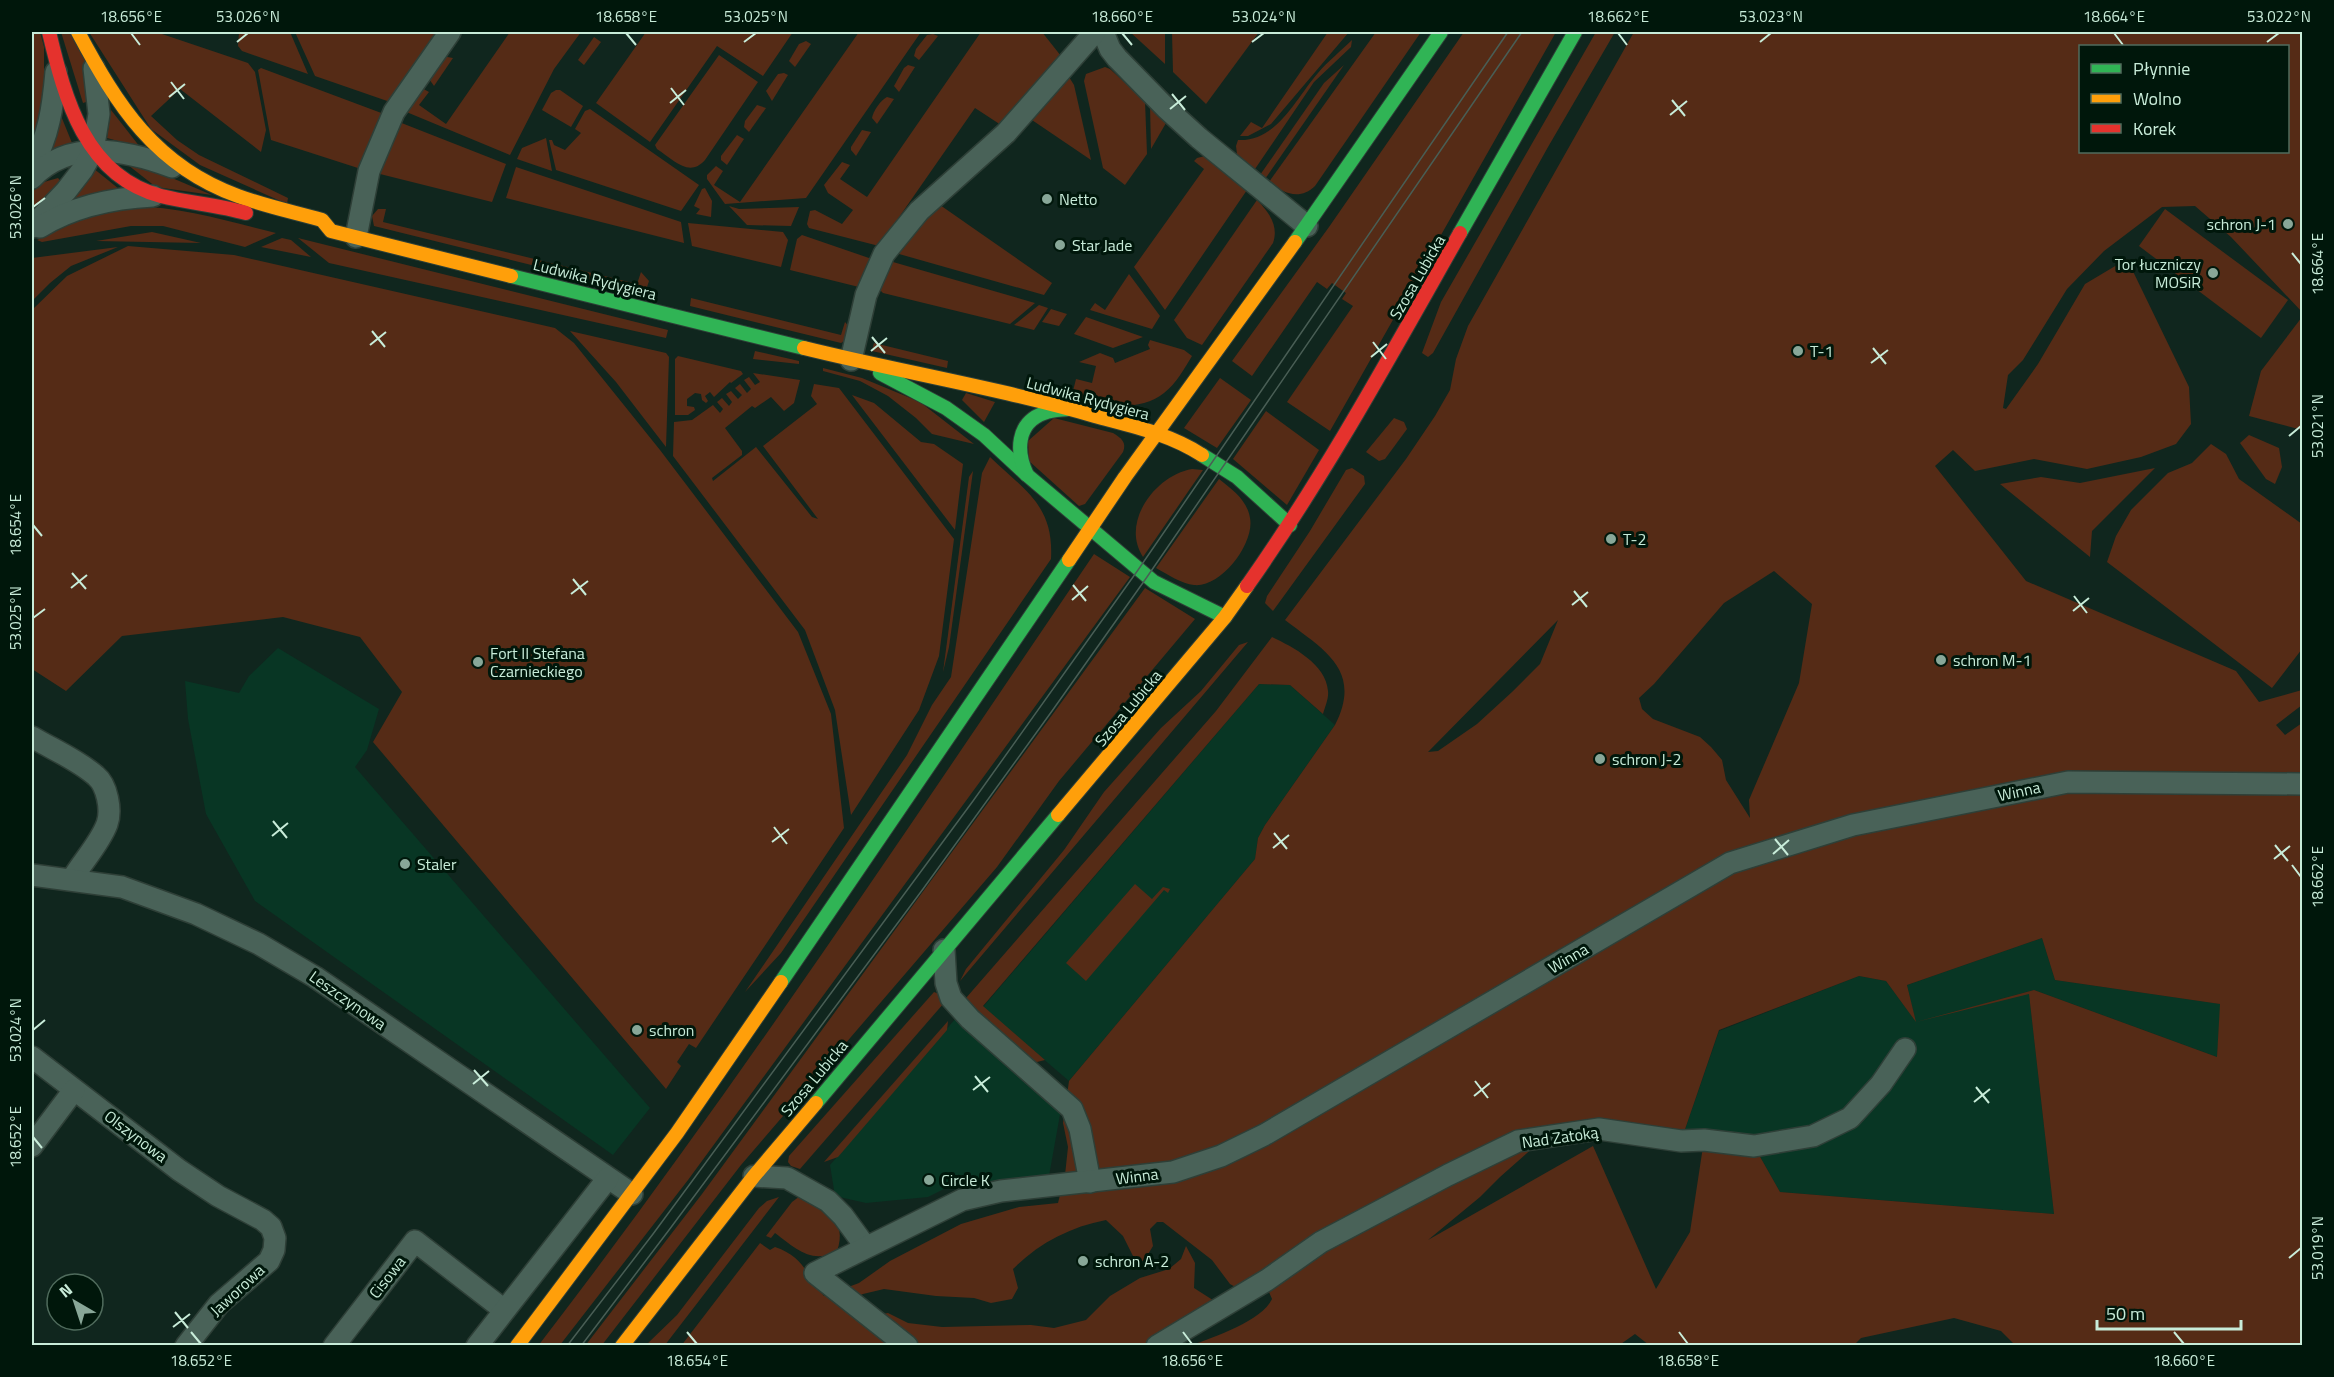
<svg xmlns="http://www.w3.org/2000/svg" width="2334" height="1377" viewBox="0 0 2334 1377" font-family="'Titillium Web',sans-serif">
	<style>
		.built { fill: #083624 }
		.green { fill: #552b16; fill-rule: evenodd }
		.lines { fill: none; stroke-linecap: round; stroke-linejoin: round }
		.street-casing { stroke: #2e3f37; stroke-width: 24 }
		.fast-casing { stroke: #2e3f37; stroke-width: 16 }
		.slow-casing { stroke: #2e3f37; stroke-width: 16 }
		.jam-casing { stroke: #2e3f37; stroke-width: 16 }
		.street { stroke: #496258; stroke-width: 21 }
		.fast { stroke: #30b455; stroke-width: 14 }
		.slow { stroke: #ff9f0a; stroke-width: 14 }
		.jam { stroke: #e5322d; stroke-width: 14 }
		.tram { stroke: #495e55; stroke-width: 1.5 }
		.ticks { fill: none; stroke: #c8ecd9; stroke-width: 2 }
		.poi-dot { fill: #88a798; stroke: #00170b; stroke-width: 2 }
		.labels { text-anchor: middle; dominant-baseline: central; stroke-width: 6; stroke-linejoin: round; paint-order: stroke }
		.poi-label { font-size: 16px; fill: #c8ecd9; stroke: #00170b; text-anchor: start }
		.street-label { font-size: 16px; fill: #c8ecd9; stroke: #00170b }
		.neatline { fill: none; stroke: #c8ecd9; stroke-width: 2 }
		.ticks-label { font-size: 15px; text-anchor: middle; fill: #c8ecd9 }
	</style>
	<rect width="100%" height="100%" fill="#10261e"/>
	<g class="built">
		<path d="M278 648 379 709 367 750 355 767 650 1108 613 1155 255 901 206 814 188 719 185 681 239 693 249 676Z"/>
		<path d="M1259 684 1290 685 1335 725 1265 825 1258 838 1255 859 1069 1081 983 1007Z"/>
		<path d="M2042 938 2055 980 2221 1004 2217 1057 2034 990 1986 1003 2029 993 2054 1214 1780 1192 1754 1146 1681 1141 1719 1031 1859 976 1886 981 1915 1020 1907 985Z"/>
		<path d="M956 1018 1061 1109 1049 1176 946 1188 928 1197 866 1203 835 1196 830 1165Z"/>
	</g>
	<g class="green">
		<path d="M32 32H40L44 47V100L32 146Z"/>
		<path d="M61 32H72L85 57 90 97 86 102 83 103Z"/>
		<path d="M89 32H156L248 63 255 72 266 130 261 152 180 89 151 116 177 140 199 155 288 198 287 204 200 165 151 129Z"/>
		<path d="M239 32H290L308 74 242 51 238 46Z"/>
		<path d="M295 32H442L393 103 315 76Z"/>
		<path d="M510 32H581L554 69 510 155 404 111 420 87 429 92 419 105 446 124Z"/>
		<path d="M646 32H793L763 76 717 46 650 142 596 103Z"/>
		<path d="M859 32H921L806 198 725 204 707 179V175L716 166 723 171 714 185 740 202Z"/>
		<path d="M981 32H1042L1061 56 1001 125 975 108 879 246 809 228 807 224 810 211 815 210 842 224 853 210 828 193 824 185 842 162 850 165 840 179 867 197Z"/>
		<path d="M1130 32H1142L1146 34 1149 32H1165V64Z"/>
		<path d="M1172 32H1259L1206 104 1173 72Z"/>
		<path d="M1328 32H1349L1271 124 1248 136H1240L1251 122 1262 128Z"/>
		<path d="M1376 32H1421L1315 186C1300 201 1282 193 1269 182Z"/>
		<path d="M1464 32H1556L1330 431 1287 402 1353 306 1342 299 1346 293 1332 283 1327 289 1317 282 1252 376 1232 361 1329 227Z"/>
		<path d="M1596 32H1615L1548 147 1433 353 1428 357 1422 353 1441 302Z"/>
		<path d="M1634 32H2302V312L2231 237 2195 206 2162 207 2104 251 2067 289 2023 360 2008 375 2003 408 2006 409 2038 364 2085 284 2127 259 2189 387 2191 424 2176 444 2141 457 2087 469 2034 459 1975 471 1953 450 1935 466 2026 581 2236 671 2259 702 2302 690V705L2276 725 2285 735 2302 723V1345H2015L2001 1331 1954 1318 1861 1338 1853 1346 1649 1345 1635 1334 1618 1346 1192 1345C1214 1337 1262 1321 1272 1299L1269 1292 1264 1287 1237 1288 1230 1284 1212 1260 1163 1222H1157L1150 1229 1153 1246 1144 1261 1135 1260 1123 1236 1106 1220C1070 1227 1039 1243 1013 1269L1018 1288 1012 1299 991 1303 974 1298 936 1296 884 1289 863 1294 845 1302 896 1345 681 1346 760 1243 770 1250 775 1247C804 1257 806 1274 824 1296L859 1283 890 1261 961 1224 1019 1207 1058 1203 1065 1175 1068 1147 1063 1123 1069 1081 1255 859 1258 838 1265 825 1335 725C1363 670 1324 650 1285 620L1406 459 1435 416 1450 390 1456 359 1468 326ZM2080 46H2288V152H2080ZM1774 571 1812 604 1799 683 1749 800 1750 818 1726 780 1722 760 1711 747 1700 737 1653 719 1642 709 1639 698 1654 684 1724 603ZM1558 620 1540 664 1512 692 1477 724 1438 751 1428 752ZM2042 938 2055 980 2220 1004 2217 1057 2034 990 1916 1022 1907 985ZM1859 976 1886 981 1916 1022 2029 994 2054 1214 1780 1192 1754 1146 1704 1140 1690 1232 1656 1289 1593 1146 1428 1240 1480 1197 1500 1177 1545 1137 1681 1141 1719 1030Z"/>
		<path d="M933 34 938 36 919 60 914 56 916 49 927 35Z"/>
		<path d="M594 37 601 42 584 65 578 60Z"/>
		<path d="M1352 40 1351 47 1314 82 1255 169 1237 154 1236 146 1238 140C1277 142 1296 98 1318 73 1328 61 1341 51 1352 40Z"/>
		<path d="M806 41 811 44 795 67 789 61 799 44Z"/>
		<path d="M719 55 758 82 705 160C689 178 674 160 657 149L655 145Z"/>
		<path d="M442 56 453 58 434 86 427 76Z"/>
		<path d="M908 65 915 67 899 92 894 86 904 68Z"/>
		<path d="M1344 65 1265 179 1260 175 1324 83Z"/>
		<path d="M1105 67 1110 69 1145 101 1147 154 1125 185 1103 168 1084 81 1086 74Z"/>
		<path d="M261 68 384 114 361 169 271 140 258 70Z"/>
		<path d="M784 73 788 75 772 101 766 91 778 74Z"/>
		<path d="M1069 77 1074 85 1091 160 1029 118Z"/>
		<path d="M556 90H560L583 106 571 127 542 110 551 93Z"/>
		<path d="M887 97 894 99 877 124 872 118C873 111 881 100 887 97Z"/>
		<path d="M757 105 766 108 749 132 744 127 745 121Z"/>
		<path d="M1150 105 1166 123 1151 149Z"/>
		<path d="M590 109 699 185 681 211 556 170 549 140H552L554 145 565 150 581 133 575 129 585 111Z"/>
		<path d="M111 110 140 147 107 138Z"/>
		<path d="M59 111 72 143 48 154Z"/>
		<path d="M399 122 506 164 492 202 376 173Z"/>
		<path d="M862 130 871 132 856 156 851 150V147Z"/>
		<path d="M737 135 744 139 727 165 721 160V156Z"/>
		<path d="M546 138 552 171 517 159 522 148Z"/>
		<path d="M1205 156 1247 190 1165 310 1134 267 1204 169 1194 161 1197 158Z"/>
		<path d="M130 164 144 166 212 195 156 187 128 165Z"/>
		<path d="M516 167 681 222 684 243 506 198Z"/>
		<path d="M93 168 119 189 70 203Z"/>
		<path d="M58 178 62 183 32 216V192L44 182Z"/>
		<path d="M705 188 712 201 711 217 696 214 700 209 694 206 702 189Z"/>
		<path d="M1257 200C1269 212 1279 226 1273 243L1202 345 1187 338 1174 320Z"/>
		<path d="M940 205 1052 283 1044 295 892 252Z"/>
		<path d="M132 206C181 207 228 221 276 233L245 247 163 226H131L42 242 37 240 92 214Z"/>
		<path d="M729 206 739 209 799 207 791 226 747 225Z"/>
		<path d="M378 209H386L383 222 637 284 641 272 649 281 645 293 374 226 372 216Z"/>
		<path d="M2165 209 2288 300 2261 338 2139 246Z"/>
		<path d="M688 223 783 232 788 240 781 267 692 246Z"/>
		<path d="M152 232 201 243 96 241Z"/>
		<path d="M802 235 869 258 870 261 863 288 790 270 797 239Z"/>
		<path d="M282 238 291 240 311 257 261 247Z"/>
		<path d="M298 238 668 330 666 338 329 263Z"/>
		<path d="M128 246 234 255 555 328 574 343 660 450 798 632 831 714 844 828 696 1048 689 1044 677 1062 681 1066 666 1089 373 742 402 692 360 637 283 617 122 636 66 691 32 669V310L67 276Z"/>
		<path d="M118 247 71 266 50 283 32 301V258Z"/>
		<path d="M891 262H893L1035 303 1010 324 883 293 879 289Z"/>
		<path d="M1129 274 1160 316 1152 329 1090 310 1095 303 1105 310Z"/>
		<path d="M691 298 841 335 845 322 850 328 849 338 841 343 690 306Z"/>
		<path d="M1039 305 1048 308 1034 330 1014 325Z"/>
		<path d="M1051 309 1067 314 1059 326 1042 322Z"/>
		<path d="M1086 317 1143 337 1113 348 1074 334Z"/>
		<path d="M2302 317V430L2249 416 2261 371Z"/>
		<path d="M570 331 666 353 669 357 666 447 616 382Z"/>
		<path d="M1150 340 1184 350 1192 356C1184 369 1176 384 1164 393 1130 421 1064 396 1025 388L1027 381 1073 391 1076 379 1092 383 1096 366 1079 362 1100 353 1113 358 1115 363 1150 349 1148 345Z"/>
		<path d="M874 343 948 361 947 368 872 351Z"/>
		<path d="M755 351 799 361V364L753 359Z"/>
		<path d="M678 356 741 371 743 374 731 383 730 382 714 397 710 392 705 396 708 401 706 403 702 400 701 394 695 393 687 399V406L694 407 695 410 688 415H675V359Z"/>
		<path d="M823 368 862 378 920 402 974 444 932 434 916 418 888 396 860 381 823 371Z"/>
		<path d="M753 373 800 380 794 403 784 411 771 397 755 408 752 406 725 428 742 451V455L712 478 713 481 756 447 812 517 818 519 763 446 817 404 811 396 814 384 839 388 954 539 939 656 919 710 851 815 835 710 805 630 673 456 674 422 692 420 713 405 720 413 723 409 717 402 722 398 729 406 732 402 726 394 731 391 738 399 742 395 735 388 740 384 747 393 751 389 744 380 749 377 755 385 760 382Z"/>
		<path d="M1220 378 1251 400 1217 448 1184 428Z"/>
		<path d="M966 393 995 402 984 422 962 400Z"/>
		<path d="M852 395 874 403 921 442 934 444 963 464 955 530Z"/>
		<path d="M1266 411 1319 450 1287 505 1233 459Z"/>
		<path d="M1054 418 1113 433C1121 438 1127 442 1123 452L1085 504 1079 506 1029 461 1028 441Z"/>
		<path d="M1394 418 1404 422 1407 429 1385 459 1379 461 1366 452Z"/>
		<path d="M2249 435 2279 448 2282 467 2275 484 2266 479 2240 443Z"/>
		<path d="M2211 444 2226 454 2239 479 2302 524V649L2272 688 2107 562 2116 536 2131 510 2168 473 2192 463Z"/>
		<path d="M990 457C1025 491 1054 505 1051 559L781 953 745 992 907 755 932 705 951 677 982 473Z"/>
		<path d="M1352 468 1364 476 1365 484 1273 611 1265 603 1267 596 1310 531 1346 470Z"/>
		<path d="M2155 468 2092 531 2090 557 2000 484 2041 477 2080 483Z"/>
		<path d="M1192 469 1203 470 1143 557C1120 522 1156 475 1192 469Z"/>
		<path d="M973 471 949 647 943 672 969 477Z"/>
		<path d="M1219 479C1233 490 1247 500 1250 518 1255 543 1221 588 1194 585 1182 584 1167 574 1156 568Z"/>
		<path d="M1094 554 1130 577 688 1180 560 1345 538 1346C735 1090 913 820 1094 554Z"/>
		<path d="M1145 588 1195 619 1059 781 997 867 741 1165 602 1345 585 1346 702 1194Z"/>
		<path d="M1272 637C1293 647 1326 664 1328 691 1329 698 1325 707 1323 714L1290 685 1259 684 983 1006 1045 1060 1037 1062 1027 1060 965 1002 966 998 1216 711Z"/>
		<path d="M1248 642 960 981 966 969 1064 850 1104 792 1161 728 1201 691 1239 645Z"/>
		<path d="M1135 884 1152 899 1163 887 1170 889 1168 893 1164 890 1086 981 1066 963Z"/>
		<path d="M934 992 939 994 944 1003 800 1169 791 1166 788 1162 789 1156Z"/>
		<path d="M948 1021 947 1030 838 1157 824 1162Z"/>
		<path d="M800 1196C825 1208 848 1220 837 1251 812 1265 795 1248 775 1233L771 1238 766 1236 792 1202Z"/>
		<path d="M779 1197 665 1345H646L677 1315 759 1208 767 1201Z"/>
		<path d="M1186 1246 1195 1263 1194 1288 1219 1304 1146 1346 918 1345 878 1315 888 1313 908 1323 942 1327 1031 1325 1054 1328 1086 1320 1110 1296 1140 1278 1169 1269 1181 1259Z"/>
	</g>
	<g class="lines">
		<g class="street-casing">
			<g id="street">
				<path d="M1103 32 1110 49 1117 58 1166 108 1199 138 1307 226"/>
				<path d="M32 166C49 136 53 106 56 72"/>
				<path d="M32 178C70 138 126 150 172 167"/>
				<path d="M32 227 66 191 83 169 93 151 99 114 94 68"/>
				<path d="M40 227C74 206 114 198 153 196"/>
				<path d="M356 237 369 171 394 112 450 32"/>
				<path d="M851 360 866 295 884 254 919 211 1006 133 1095 32"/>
				<path d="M32 737C52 749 78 760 96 776 107 785 112 810 107 824 100 843 83 861 72 879"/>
				<path d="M32 875 122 887 196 914 259 944 315 977 632 1194"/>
				<path d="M944 950 946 983 951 998 970 1019 1072 1109 1080 1129 1090 1182"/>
				<path d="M32 1057 179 1170 218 1196 263 1220 271 1227 275 1238 274 1250 269 1261 219 1304 186 1346"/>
				<path d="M32 1146 74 1090"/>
				<path d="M754 1176 787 1178 828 1201 843 1216 865 1246"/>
				<path d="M334 1346 415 1241 504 1310"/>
				<path d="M477 1346 608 1178"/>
				<path d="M907 1346 815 1273 962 1200 1001 1191 1173 1172 1221 1156 1264 1135 1730 863 1853 825 2068 782 2302 784"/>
				<path d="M1157 1346 1267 1280 1321 1242 1448 1175 1518 1141 1599 1129 1681 1141 1704 1140 1754 1146 1813 1136 1850 1118 1881 1084 1905 1049"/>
			</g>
		</g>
		<g class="fast-casing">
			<g id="fast">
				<path d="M1460 233 1575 32"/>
				<path d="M1295 242 1441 32"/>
				<path d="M511 276 804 348"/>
				<path d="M880 373 946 408 984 435 1027 475 1154 582 1225 617"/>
				<path d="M1202 455 1237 477 1290 525"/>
				<path d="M1027 475C1016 452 1016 423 1044 413 1051 410 1060 410 1068 409"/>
				<path d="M781 982 1069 560"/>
				<path d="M816 1103 1058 815"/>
			</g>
		</g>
		<g class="slow-casing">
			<g id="slow">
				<path d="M78 32C117 105 155 166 238 196 265 206 294 212 322 220L331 231 511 276"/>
				<path d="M804 348C901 372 999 388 1095 416 1132 426 1170 434 1202 455"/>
				<path d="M1069 560 1125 477 1295 242"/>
				<path d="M1058 815 1225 617 1247 586"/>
				<path d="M517 1346 677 1133 781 982"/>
				<path d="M622 1346 754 1176 816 1103"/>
			</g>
		</g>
		<g class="jam-casing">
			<g id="jam">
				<path d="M49 32C65 99 85 176 161 196 189 203 218 205 246 213"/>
				<path d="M1247 586C1326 474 1392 353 1460 233"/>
			</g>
		</g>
		<use href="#street" class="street"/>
		<use href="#fast" class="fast"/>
		<use href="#slow" class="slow"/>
		<use href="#jam" class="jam"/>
		<g class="tram">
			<path d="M567 1346 653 1234 973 801 1138 570 1508 32"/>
			<path d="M581 1346 669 1230 923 889 1052 711 1147 577 1522 32"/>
		</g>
	</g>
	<path class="ticks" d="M131 33 140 45M626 33 636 45M1122 33 1132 45M1618 33 1627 45M2114 33 2123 45M237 42 248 33M744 42 756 33M1252 42 1264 33M1760 42 1771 33M2267 42 2279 33M171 82 184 99M671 88 684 105M1172 94 1185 110M169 97 185 84M1672 100 1685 116M670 103 686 90M1170 109 1186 96M1670 115 1687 101M33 207 45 198M2292 253 2301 264M372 331 385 347M872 337 885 353M1373 342 1386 359M370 345 386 332M1873 348 1886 364M871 351 887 338M1371 357 1387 344M1871 363 1888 350M2289 436 2301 426M33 525 42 536M72 573 86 589M573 579 586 595M1073 585 1086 601M71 588 87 575M1574 591 1587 607M571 594 588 581M2074 596 2087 613M1072 600 1088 586M1572 605 1588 592M2073 611 2089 598M33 618 45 609M273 821 287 838M774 827 787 844M1274 833 1287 849M272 836 288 823M1775 839 1788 855M772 842 789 829M2275 845 2288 861M1273 848 1289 835M1773 854 1789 840M2274 859 2290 846M2292 865 2301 877M33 1030 45 1020M474 1070 488 1086M975 1076 988 1092M1475 1081 1488 1098M473 1084 489 1071M1976 1087 1989 1103M973 1090 990 1077M1474 1096 1490 1083M1974 1102 1990 1089M33 1137 42 1148M2289 1258 2301 1248M175 1312 188 1328M173 1327 190 1314M191 1332 201 1344M687 1332 697 1344M1183 1332 1192 1344M1679 1332 1688 1344M2174 1332 2184 1344"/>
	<g class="poi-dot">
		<circle cx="1047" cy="199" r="6"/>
		<circle cx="2288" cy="224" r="6"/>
		<circle cx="1060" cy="245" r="6"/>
		<circle cx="2213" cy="273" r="6"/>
		<circle cx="1798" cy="351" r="6"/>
		<circle cx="1611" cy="539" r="6"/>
		<circle cx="1941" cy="660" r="6"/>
		<circle cx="478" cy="662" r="6"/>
		<circle cx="1600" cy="759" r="6"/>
		<circle cx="405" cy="864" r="6"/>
		<circle cx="637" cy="1030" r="6"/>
		<circle cx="929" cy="1180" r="6"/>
		<circle cx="1083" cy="1261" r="6"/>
	</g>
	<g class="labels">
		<g class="poi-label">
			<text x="1059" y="199">Netto</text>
			<text x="2276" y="224" text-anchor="end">schron J-1</text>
			<text x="1072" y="245">Star Jade</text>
			<text x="2201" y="264" text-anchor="end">Tor łuczniczy<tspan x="2201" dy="18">MOSiR</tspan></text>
			<text x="1810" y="351">T-1</text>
			<text x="1623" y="539">T-2</text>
			<text x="490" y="653">Fort II Stefana<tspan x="490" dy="18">Czarnieckiego</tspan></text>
			<text x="1953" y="660">schron M-1</text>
			<text x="1612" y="759">schron J-2</text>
			<text x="417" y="864">Staler</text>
			<text x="649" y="1030">schron</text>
			<text x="941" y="1180">Circle K</text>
			<text x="1095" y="1261">schron A-2</text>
		</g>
		<g class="street-label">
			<text transform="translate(1417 277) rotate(-60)">Szosa Lubicka</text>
			<text transform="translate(595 279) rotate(14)">Ludwika Rydygiera</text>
			<text transform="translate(1088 398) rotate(15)">Ludwika Rydygiera</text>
			<text transform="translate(1128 708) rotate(-50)">Szosa Lubicka</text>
			<text transform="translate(2019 791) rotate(-12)">Winna</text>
			<text transform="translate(1568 958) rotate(-30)">Winna</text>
			<text transform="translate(348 1000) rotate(35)">Leszczynowa</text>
			<text transform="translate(814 1078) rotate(-50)">Szosa Lubicka</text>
			<text transform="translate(136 1136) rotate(37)">Olszynowa</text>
			<text transform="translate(1560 1137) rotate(-8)">Nad Zatoką</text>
			<text transform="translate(1137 1176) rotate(-7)">Winna</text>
			<text transform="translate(387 1277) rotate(-52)">Cisowa</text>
			<text transform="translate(237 1290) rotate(-43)">Jaworowa</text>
		</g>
	</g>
	<rect width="2334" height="1377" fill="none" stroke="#00170b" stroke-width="66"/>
	<rect x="2079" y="45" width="210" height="108" fill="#00170b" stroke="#506c5d" stroke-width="1.5"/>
	<rect x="2091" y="64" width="30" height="9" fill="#30b455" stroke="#506c5d" stroke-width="1.5"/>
	<text x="2133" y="75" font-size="18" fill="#c8ecd9">Płynnie</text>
	<rect x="2091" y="94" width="30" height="9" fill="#ff9f0a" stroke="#506c5d" stroke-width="1.5"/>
	<text x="2133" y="105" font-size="18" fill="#c8ecd9">Wolno</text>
	<rect x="2091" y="124" width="30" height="9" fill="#e5322d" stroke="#506c5d" stroke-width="1.5"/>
	<text x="2133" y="135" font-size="18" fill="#c8ecd9">Korek</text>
	<g transform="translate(75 1302) rotate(321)"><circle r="28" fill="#00170b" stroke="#506c5d" stroke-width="1.5"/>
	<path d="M0-4.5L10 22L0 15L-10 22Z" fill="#88a798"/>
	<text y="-9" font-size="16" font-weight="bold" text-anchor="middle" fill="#c8ecd9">N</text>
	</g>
	<path d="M2097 1320v9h144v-9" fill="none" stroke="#c8ecd9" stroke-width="3"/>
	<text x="2106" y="1320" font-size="18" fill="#c8ecd9" stroke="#00170b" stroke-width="4.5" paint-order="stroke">50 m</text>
	<rect x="33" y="33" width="2268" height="1311" class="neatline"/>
	<g class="ticks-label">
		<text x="131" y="22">18.656°E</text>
		<text x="248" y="22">53.026°N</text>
		<text x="626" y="22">18.658°E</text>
		<text x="756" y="22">53.025°N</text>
		<text x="1122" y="22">18.660°E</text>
		<text x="1264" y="22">53.024°N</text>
		<text x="1618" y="22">18.662°E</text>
		<text x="1771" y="22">53.023°N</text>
		<text x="2114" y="22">18.664°E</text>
		<text x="2279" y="22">53.022°N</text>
		<text transform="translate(16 207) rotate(-90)" y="5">53.026°N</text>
		<text transform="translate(2318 264) rotate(-90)" y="5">18.664°E</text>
		<text transform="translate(2318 426) rotate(-90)" y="5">53.021°N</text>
		<text transform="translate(16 525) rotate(-90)" y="5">18.654°E</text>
		<text transform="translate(16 618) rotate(-90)" y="5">53.025°N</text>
		<text transform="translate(2318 877) rotate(-90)" y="5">18.662°E</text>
		<text transform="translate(16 1030) rotate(-90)" y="5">53.024°N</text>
		<text transform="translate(16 1137) rotate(-90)" y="5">18.652°E</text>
		<text transform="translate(2318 1248) rotate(-90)" y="5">53.019°N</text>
		<text x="201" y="1366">18.652°E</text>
		<text x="697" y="1366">18.654°E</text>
		<text x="1192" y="1366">18.656°E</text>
		<text x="1688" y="1366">18.658°E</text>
		<text x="2184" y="1366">18.660°E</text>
	</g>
</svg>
